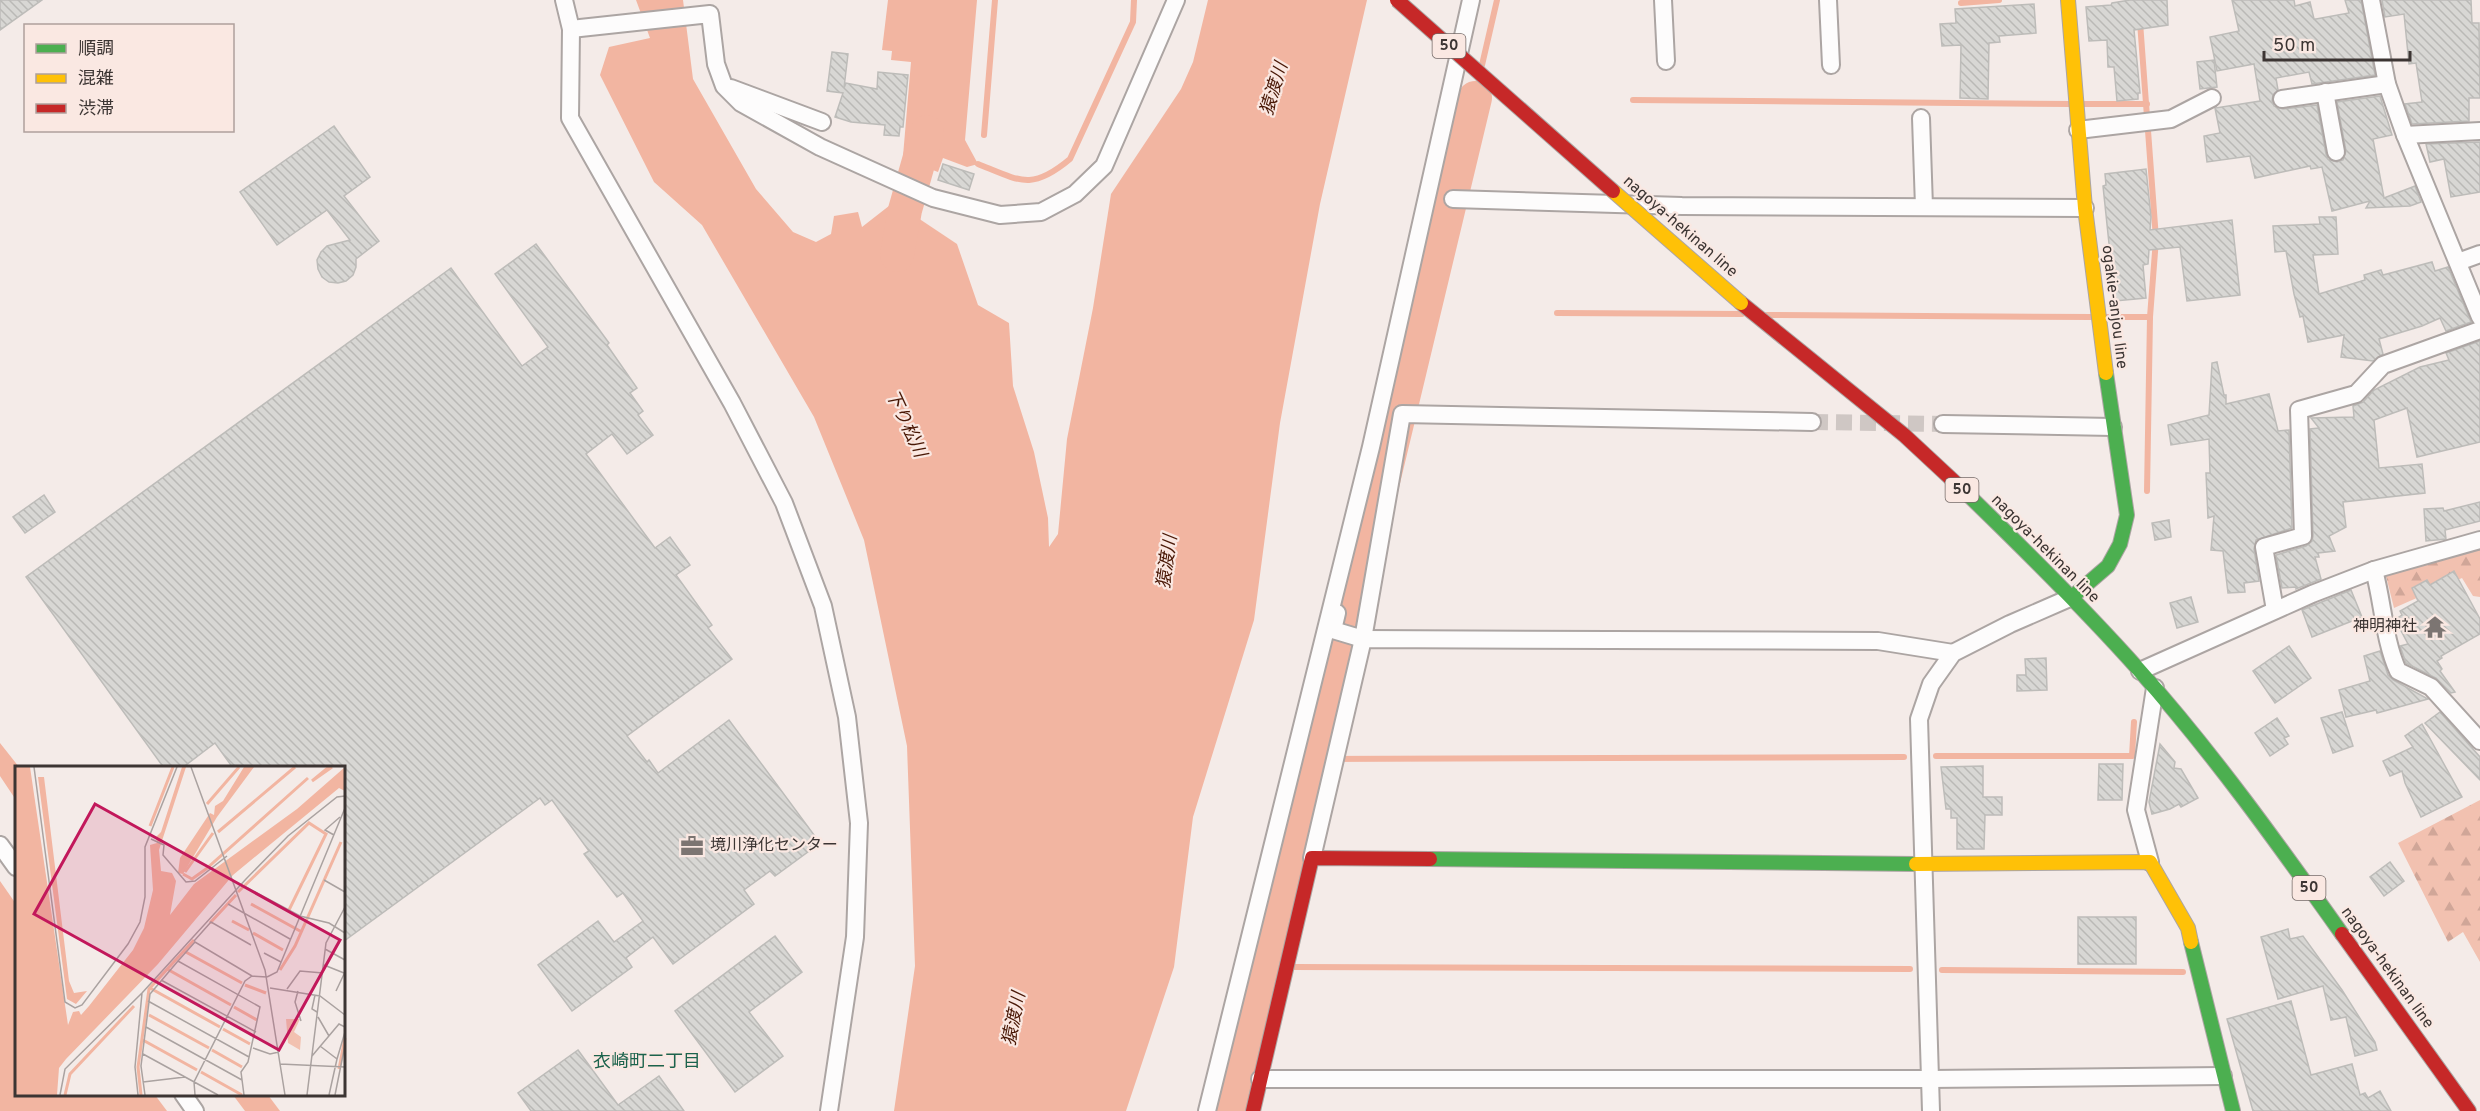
<svg xmlns="http://www.w3.org/2000/svg" width="2480" height="1111" viewBox="0 0 2480 1111" font-family="Overpass,'Noto Sans JP',sans-serif">
	<style>
		.forest { fill: url(#forest-firs) }
		.water { fill: #f2b5a1 }
		.lines { fill: none; stroke-linecap: round; stroke-linejoin: round }
		.stream { stroke: #f2b5a1; stroke-width: 6 }
		.river { stroke: #f2b5a1; stroke-width: 34 }
		.building { fill: url(#building-back-hatch); stroke: #bdbcb9; stroke-width: 1.5 }
		.street-tunnel { stroke: #cfc7c4; stroke-width: 16; stroke-dasharray: 16 8; stroke-linecap: butt }
		.street-casing { stroke: #aca5a3; stroke-width: 20 }
		.fast-casing { stroke: #aca5a3; stroke-width: 16 }
		.slow-casing { stroke: #aca5a3; stroke-width: 16 }
		.jam-casing { stroke: #aca5a3; stroke-width: 16 }
		.street { stroke: #fdfcfc; stroke-width: 16 }
		.fast { stroke: #4caf50; stroke-width: 14 }
		.slow { stroke: #ffc107; stroke-width: 14 }
		.jam { stroke: #c62828; stroke-width: 14 }
		.slow-bridge-casing { stroke: #aca5a3; stroke-width: 16; stroke-linecap: butt }
		.jam-bridge-casing { stroke: #aca5a3; stroke-width: 16; stroke-linecap: butt }
		.slow-bridge { stroke: #ffc107; stroke-width: 14 }
		.jam-bridge { stroke: #c62828; stroke-width: 14 }
		.labels { text-anchor: middle; dominant-baseline: central; stroke-width: 4.5; stroke-linejoin: round; paint-order: stroke }
		.shield { fill: #fae8e2; stroke: #756b68; stroke-width: 1.5 }
		.shield-label { font-size: 15px; font-weight: bold; fill: #3c3533 }
		.street-label { font-size: 16px; fill: #3c3533; stroke: #fae8e2 }
		.poi-label { font-size: 16px; fill: #3c3533; stroke: #fae8e2; text-anchor: end }
		.water-label { font-size: 18px; font-style: italic; fill: #491705; stroke: #fae8e2 }
		.neighbourhood-label { font-size: 18px; fill: #1c634c; stroke: #fae8e2 }
		.inset-river { fill: none; stroke: #f2b5a1; stroke-width: 3 }
		.inset-road { fill: none; stroke: #aaa2a0; stroke-width: 1.5 }
		.view { fill: #c2185b; fill-opacity: 0.15; stroke: #c2185b; stroke-width: 3 }
		.inset-edge { fill: none; stroke: #3c3533; stroke-width: 3 }
	</style>
	<defs>
		<pattern id="forest-firs" width="22" height="20" patternUnits="userSpaceOnUse" patternTransform="scale(1.5)"><rect width="22" height="20" fill="#f2c1b0"/><path d="M5 1l3.5 6h-7zM16 11l3.5 6h-7z" fill="#d0a698"/></pattern>
		<pattern id="building-back-hatch" width="6" height="6" patternUnits="userSpaceOnUse" patternTransform="scale(1.5)"><rect width="6" height="6" fill="#d8d7d4"/><path d="M-1 5l2 2M0 0l6 6M5-1l2 2" fill="none" stroke="#bab9b6"/></pattern>
	</defs>
	<rect width="100%" height="100%" fill="#f4ebe8"/>
	<g class="forest">
		<path d="M2480 549V597L2473 596 2462 578 2394 608 2386 576Z"/>
		<path d="M2480 800V962L2463 932 2448 942 2398 843Z"/>
	</g>
	<g class="water">
		<path d="M636 0H683L693 79 756 189 793 232 816 242 831 234 834 216 858 212 862 227 894 202 957 244 978 305 1009 323 1013 386 1034 452 1048 518 1049 547 1058 534 1067 439 1093 308 1111 194 1181 89 1193 62 1208 0H1367L1320 204 1295 341 1280 423 1254 620 1193 817 1174 967 1126 1111H894L915 966 907 746 864 540 814 417 702 225 654 182 600 75 609 47 650 38Z"/>
		<path d="M888 0H977L965 140 978 164 967 167 943 158 938 172 930 169 925 183 906 171 911 160 903 156 911 62 891 60 892 51 882 50Z"/>
		<path d="M0 743 19 767 16 768V800L0 776Z"/>
		<path d="M0 881 16 904V1094L155 1095 167 1111H0Z"/>
		<path d="M233 1095H268L280 1111H245Z"/>
	</g>
	<g class="lines">
		<g class="stream">
			<path d="M1961 3 1999 0"/>
			<path d="M2140 22 2156 239 2150 317 2147 491"/>
			<path d="M1482 65 1497 0"/>
			<path d="M1475 98 1479 80"/>
			<path d="M1633 100 2070 104"/>
			<path d="M2080 104H2147"/>
			<path d="M984 135 995 0"/>
			<path d="M978 164C1020 181 1032 191 1070 159L1133 22 1134 0"/>
			<path d="M1557 313 1742 314"/>
			<path d="M1767 315 2093 317"/>
			<path d="M2103 317H2150"/>
			<path d="M1936 756H2132L2134 722"/>
			<path d="M1317 759 1904 757"/>
			<path d="M1266 967H1283"/>
			<path d="M1293 967 1910 969"/>
			<path d="M1942 970 2183 972"/>
		</g>
		<g class="river">
			<path d="M897 255 905 210 927 132"/>
			<path d="M1232 1111C1315 774 1392 435 1475 98"/>
		</g>
	</g>
	<g class="building">
		<path d="M0 0H42L0 30Z"/>
		<path d="M2130 0H2167L2168 25 2134 30 2140 93H2138V99L2117 101 2114 67H2108L2107 40 2089 41 2086 7 2111 5 2112 3Z"/>
		<path d="M2232 0H2294L2295 6 2310 2 2314 19H2316L2349 13 2345 0H2361L2375 75 2312 84 2309 72 2276 78 2278 90 2273 95 2272 101 2274 106 2283 109 2317 105 2326 154 2328 159 2337 162 2343 160 2346 151 2337 102 2380 96 2392 135 2373 139 2384 198 2415 186 2421 202 2410 206 2366 208 2370 201 2332 211 2322 167 2311 169 2310 166 2255 178 2250 156 2207 162 2204 136 2220 133 2215 108 2260 101 2254 64 2217 71 2210 37 2239 31Z"/>
		<path d="M2382 0H2471L2472 23H2479L2480 98H2469V121L2412 124 2405 104 2422 102 2416 63 2409 64 2404 14 2385 17Z"/>
		<path d="M2034 4 2036 33 1999 36 2000 42 1989 43 1988 99 1960 98 1961 45 1942 46 1940 24 1956 23 1955 9Z"/>
		<path d="M832 52 848 54 844 88 846 83 877 89 878 72 908 75 903 127H900L899 136 884 135 885 125 851 122 835 117 843 93 827 91Z"/>
		<path d="M2214 60 2217 87 2200 89 2197 62Z"/>
		<path d="M334 126 370 177 344 196 379 241 356 259V267L353 275 346 281 338 283 329 282 322 277 318 269 317 260 321 252 327 246 350 240 327 210 277 245 240 192Z"/>
		<path d="M2480 142V192L2451 197 2444 159 2430 162 2426 144Z"/>
		<path d="M943 164 974 174 969 190 938 180Z"/>
		<path d="M2146 169 2151 217 2150 230 2232 220 2240 295 2187 301 2180 247 2149 250 2148 264 2143 265 2146 298 2115 301 2103 186 2106 185 2105 174Z"/>
		<path d="M2319 217H2336L2338 254 2313 255 2319 294 2365 280 2364 275 2381 270 2383 275 2432 262 2435 271 2448 267 2471 322 2446 331 2440 318 2422 326 2379 339 2383 354 2373 361 2341 357 2344 335 2308 342 2303 316 2300 317 2294 294 2286 251 2275 252 2273 226 2320 224Z"/>
		<path d="M536 244 609 343 607 345 637 388 630 393 643 411 638 415 653 435 627 454 612 434 586 454 655 548 670 537 690 565 676 575 712 625 708 628 732 659 627 736 647 762 649 760 658 773 729 720 820 843 775 876 770 871 744 890 754 904 673 964 653 937 626 958 632 967 572 1011 538 965 598 921 614 942 643 921 623 893 617 897 596 870 584 854 589 851 552 800 545 805 540 798 344 941V768H233L215 743 182 768H164L26 577 451 268 522 366 548 347 495 274Z"/>
		<path d="M2480 341V442L2417 457 2407 408 2374 420 2379 468 2422 464 2425 493 2343 502 2346 527 2329 536 2335 551 2318 553 2319 557H2315L2321 579 2296 589V587L2282 588 2276 555 2306 546 2312 541 2313 536 2310 429 2319 428 2311 418 2354 417 2353 406 2363 402 2374 390 2420 367 2449 360 2446 353Z"/>
		<path d="M2217 362 2224 395H2226V404L2269 394 2278 431 2289 430 2292 528 2256 540 2254 549 2259 581 2244 583 2245 592 2228 593 2223 551 2211 550 2214 516 2208 518 2206 473H2210L2209 439 2171 445 2168 425 2209 415 2212 363Z"/>
		<path d="M44 495 55 512 25 533 13 517Z"/>
		<path d="M2480 502V521L2445 530 2446 539 2426 541 2424 509 2443 508 2444 511Z"/>
		<path d="M2169 520 2171 537 2155 540 2152 523Z"/>
		<path d="M2454 571 2480 619V634L2441 656 2442 658 2437 661 2442 669 2440 671 2455 692 2451 693 2436 678 2406 663 2400 646 2408 644 2397 623 2401 621 2399 617 2402 615 2400 611 2418 601 2412 588 2427 580 2430 585Z"/>
		<path d="M2351 590 2362 617 2312 637 2302 610Z"/>
		<path d="M2191 597 2198 622 2177 628 2170 603Z"/>
		<path d="M2289 646 2311 678 2275 703 2253 671Z"/>
		<path d="M2380 651 2388 675 2393 680 2428 699 2377 713 2376 710 2346 717 2339 690 2370 681 2364 656Z"/>
		<path d="M2046 658 2047 690 2017 691V675H2026L2025 659Z"/>
		<path d="M2342 712 2353 746 2333 753 2321 718Z"/>
		<path d="M2440 712 2480 757V780L2425 723Z"/>
		<path d="M2277 718 2289 736 2284 738 2288 744 2270 756 2255 733Z"/>
		<path d="M2422 724 2462 797 2421 817 2405 783 2402 771 2390 776 2383 761 2413 747 2405 736Z"/>
		<path d="M2160 744 2175 762 2174 768 2181 769 2198 798 2181 807 2179 804 2170 809 2152 814 2149 802Z"/>
		<path d="M2099 764H2123L2122 800H2098Z"/>
		<path d="M1983 766V797H2002V815H1985L1984 849H1957V818H1951V809H1946L1941 767Z"/>
		<path d="M2390 862 2404 881 2384 896 2370 877Z"/>
		<rect x="2078" y="917" width="58" height="47"/>
		<path d="M2288 929 2290 939 2303 936 2342 990 2375 1042 2377 1050 2355 1056 2346 1017 2331 1020 2323 986 2278 999 2261 937Z"/>
		<path d="M775 936 802 972 749 1012 783 1056 735 1092 675 1011Z"/>
		<path d="M2291 1001 2311 1075 2352 1064 2360 1095 2365 1093 2368 1098 2380 1091 2391 1111H2253L2227 1019Z"/>
		<path d="M578 1050 618 1105 659 1076 684 1111H531L518 1093Z"/>
	</g>
	<g class="lines">
		<path class="street-tunnel" d="M1812 422 1943 424"/>
		<g class="street-casing">
			<g id="street">
				<path d="M564 0 571 29 570 118 732 403 784 503 823 606 847 717 859 823 855 937 829 1111"/>
				<path d="M1663 0 1666 61"/>
				<path d="M1828 0 1831 65"/>
				<path d="M2371 0 2387 84 2405 135 2480 317"/>
				<path d="M571 29 710 14 716 64 724 86 741 103 820 147 933 198 1000 215 1041 212 1075 194 1104 166 1176 0"/>
				<path d="M731 88 822 122"/>
				<path d="M2325 92 2336 152"/>
				<path d="M2282 99 2387 84"/>
				<path d="M1921 118 1924 207"/>
				<path d="M2078 130 2171 119 2212 98"/>
				<path d="M2405 135 2480 131"/>
				<path d="M1453 199 1682 206 2085 208"/>
				<path d="M2458 262 2480 254"/>
				<path d="M1943 424 2113 427"/>
				<path d="M2374 570C2383 603 2384 640 2398 671L2431 687 2480 741"/>
				<path d="M2275 610 2264 547 2303 536 2299 410 2356 394 2383 365 2480 330"/>
				<path d="M1337 613 1333 630 1363 639 1402 414 1812 422"/>
				<path d="M2140 671 2312 594 2374 570 2480 540"/>
				<path d="M0 845 16 867"/>
				<path d="M1312 858 1363 639 1878 641 1953 653"/>
				<path d="M2150 862 2136 810 2155 688"/>
				<path d="M1260 1079H1930L2223 1076"/>
				<path d="M183 1094 195 1111"/>
				<path d="M1207 1111 1371 447 1471 0"/>
				<path d="M1931 1111 1919 719 1931 684 1953 653 2010 624 2072 597"/>
			</g>
		</g>
		<g class="fast-casing">
			<g id="fast">
				<path d="M1961 488C2022 547 2083 607 2139 670 2213 753 2278 844 2342 934"/>
				<path d="M2072 597 2108 566 2120 544 2127 515 2106 373"/>
				<path d="M1430 859 1916 864"/>
				<path d="M2191 942 2233 1111"/>
			</g>
		</g>
		<g class="slow-casing">
			<g id="slow">
				<path d="M2068 0 2085 208 2106 373"/>
				<path d="M1916 864 2150 862 2188 928 2191 942"/>
			</g>
		</g>
		<g class="jam-casing">
			<g id="jam">
				<path d="M1741 303 1904 435 1961 488"/>
				<path d="M2342 934 2469 1111"/>
				<path d="M1253 1111 1312 858 1430 859"/>
			</g>
		</g>
		<use href="#street" class="street"/>
		<use href="#fast" class="fast"/>
		<use href="#slow" class="slow"/>
		<use href="#jam" class="jam"/>
		<g class="slow-bridge-casing">
			<path id="slow-bridge" d="M1613 191 1741 303"/>
		</g>
		<g class="jam-bridge-casing">
			<path id="jam-bridge" d="M1397 0 1613 191"/>
		</g>
		<use href="#slow-bridge" class="slow-bridge"/>
		<use href="#jam-bridge" class="jam-bridge"/>
	</g>
	<defs>
		<g id="temple-bare" transform="scale(1.8)"><path d="M0-6L5-2H3V0L6.5 2.5H4V6H1.5V3h-3V6H-4V2.5H-6.5L-3 0V-2H-5Z" fill="#7c7572" stroke="#fae8e2" stroke-width="2.5" paint-order="stroke"/></g>
		<g id="office-bare" transform="scale(1.8)"><path d="M-6-3h4V-5.5h4V-3h4V5H-6ZM-1-4.5V-3h2v-1.5ZM-6 0V1H6V0Z" fill="#7c7572" stroke="#fae8e2" stroke-width="2.5" paint-order="stroke"/></g>
	</defs>
	<g fill-rule="evenodd">
		<use href="#temple-bare" x="2435" y="627"/>
		<use href="#office-bare" x="692" y="846"/>
	</g>
	<g class="labels">
		<g class="shield">
			<rect x="1432.5" y="34" width="33" height="24" rx="4.5"/>
			<rect x="1945.5" y="478" width="33" height="24" rx="4.5"/>
			<rect x="2292.5" y="876" width="33" height="24" rx="4.5"/>
		</g>
		<g class="shield-label">
			<text x="1449" y="46">50</text>
			<text x="1962" y="490">50</text>
			<text x="2309" y="888">50</text>
		</g>
		<g class="street-label">
			<text transform="translate(1680 227) rotate(41)">nagoya-hekinan line</text>
			<text transform="translate(2114 307) rotate(83)">ogakie-anjou line</text>
			<text transform="translate(2045 549) rotate(45)">nagoya-hekinan line</text>
			<text transform="translate(2387 968) rotate(54)">nagoya-hekinan line</text>
		</g>
		<g class="poi-label">
			<text x="2417" y="627">神明神社</text>
			<text x="710" y="846" text-anchor="start">境川浄化センター</text>
		</g>
		<g class="water-label">
			<text transform="translate(1275 89) rotate(-73)">猿渡川</text>
			<text transform="translate(905 424) rotate(65)">下り松川</text>
			<text transform="translate(1168 562) rotate(-82)">猿渡川</text>
			<text transform="translate(1015 1019) rotate(-79)">猿渡川</text>
		</g>
		<g class="neighbourhood-label">
			<text x="647" y="1062">衣崎町二丁目</text>
		</g>
	</g>
	<g transform="translate(15 766)">
		<rect width="330" height="330" fill="#f4ebe8"/>
		<path d="M271 253H285L279 266 286 271 285 284 273 277Z" fill="#f2c1b0"/>
		<path d="M0 1H15L53 259 58 246 64 245 66 249 74 240 118 184 129 162 138 124 135 79 142 77 141 71 146 66 167 1H171L144 84 146 105 157 107 161 115 155 149 179 118 282 43 330 1V25L324 22 218 109 143 198 51 293 44 302 42 329H0ZM229 1H239L202 51 168 108 163 107 165 92 195 47 199 49 200 40 208 35ZM23 11H29L54 215 59 227 72 225 61 238 52 233Z" fill="#f2b5a1"/>
		<path class="inset-river" d="M297 15 317 1M297 15 314 1M192 38 224 1M135 60 158 1M203 66 280 1M170 106 198 67M168 108 177 113 191 103 293 12M223 126 294 57 311 68 274 144M236 138 285 165M217 155 234 164M195 157 221 129M238 167 268 184M169 185 227 217M152 203 216 239M265 204 280 180 326 76M230 219 251 227M135 222 205 261M219 241 242 254M134 249 194 282M208 263 235 278M126 273 182 304M197 284 227 301M324 303 330 272M186 306 227 329M50 329 55 308 119 240M126 329 123 301 134 223 179 174"/>
		<path class="inset-road" d="M19 1 50 236 60 242 67 239 113 178 125 156 130 131V81L162 1M176 1 250 204 270 329M319 69 310 64 325 51M136 73 149 79 148 89 171 116 180 115 212 90M309 114 330 126M229 120 285 150 314 157 330 167M213 138 275 173M179 175 196 156 236 179M310 183 330 194M249 187 266 196M163 195 180 176 237 210M309 199 329 207M252 211 262 206 330 42M146 214 241 266M255 222 305 230 330 249M272 223 285 205 308 207M283 225 280 236 286 255M321 225 330 206M300 229 297 243 302 246M133 235 234 291M303 251 314 270M131 261 227 314M305 280 322 293 314 329M238 282 255 288 264 286M128 288 203 329M297 290 324 258 330 261M322 293 330 266M265 298 330 301M128 316 170 311M45 329 50 303 127 227 231 113 273 70 322 31 330 30M123 329 120 301 127 227M130 329 126 300 135 228 163 195 245 241 233 296 226 306 229 329M180 329 179 316 230 215 237 210 252 211M292 329 311 177 330 141M320 329 330 279"/>
		<path class="view" d="M80 38 325 174 264 284 19 148Z"/>
		<rect width="330" height="330" class="inset-edge"/>
	</g>
	<rect x="24" y="24" width="210" height="108" fill="#fae8e2" stroke="#aea09c" stroke-width="1.5"/>
	<rect x="36" y="44" width="30" height="9" fill="#4caf50" stroke="#aea09c" stroke-width="1.5"/>
	<text x="78" y="54" font-size="18" fill="#3c3533">順調</text>
	<rect x="36" y="74" width="30" height="9" fill="#ffc107" stroke="#aea09c" stroke-width="1.5"/>
	<text x="78" y="84" font-size="18" fill="#3c3533">混雑</text>
	<rect x="36" y="104" width="30" height="9" fill="#c62828" stroke="#aea09c" stroke-width="1.5"/>
	<text x="78" y="114" font-size="18" fill="#3c3533">渋滞</text>
	<path d="M2264 51v9h146v-9" fill="none" stroke="#3c3533" stroke-width="3"/>
	<text x="2273" y="51" font-size="18" fill="#3c3533" stroke="#fae8e2" stroke-width="4.5" paint-order="stroke">50 m</text>
</svg>
